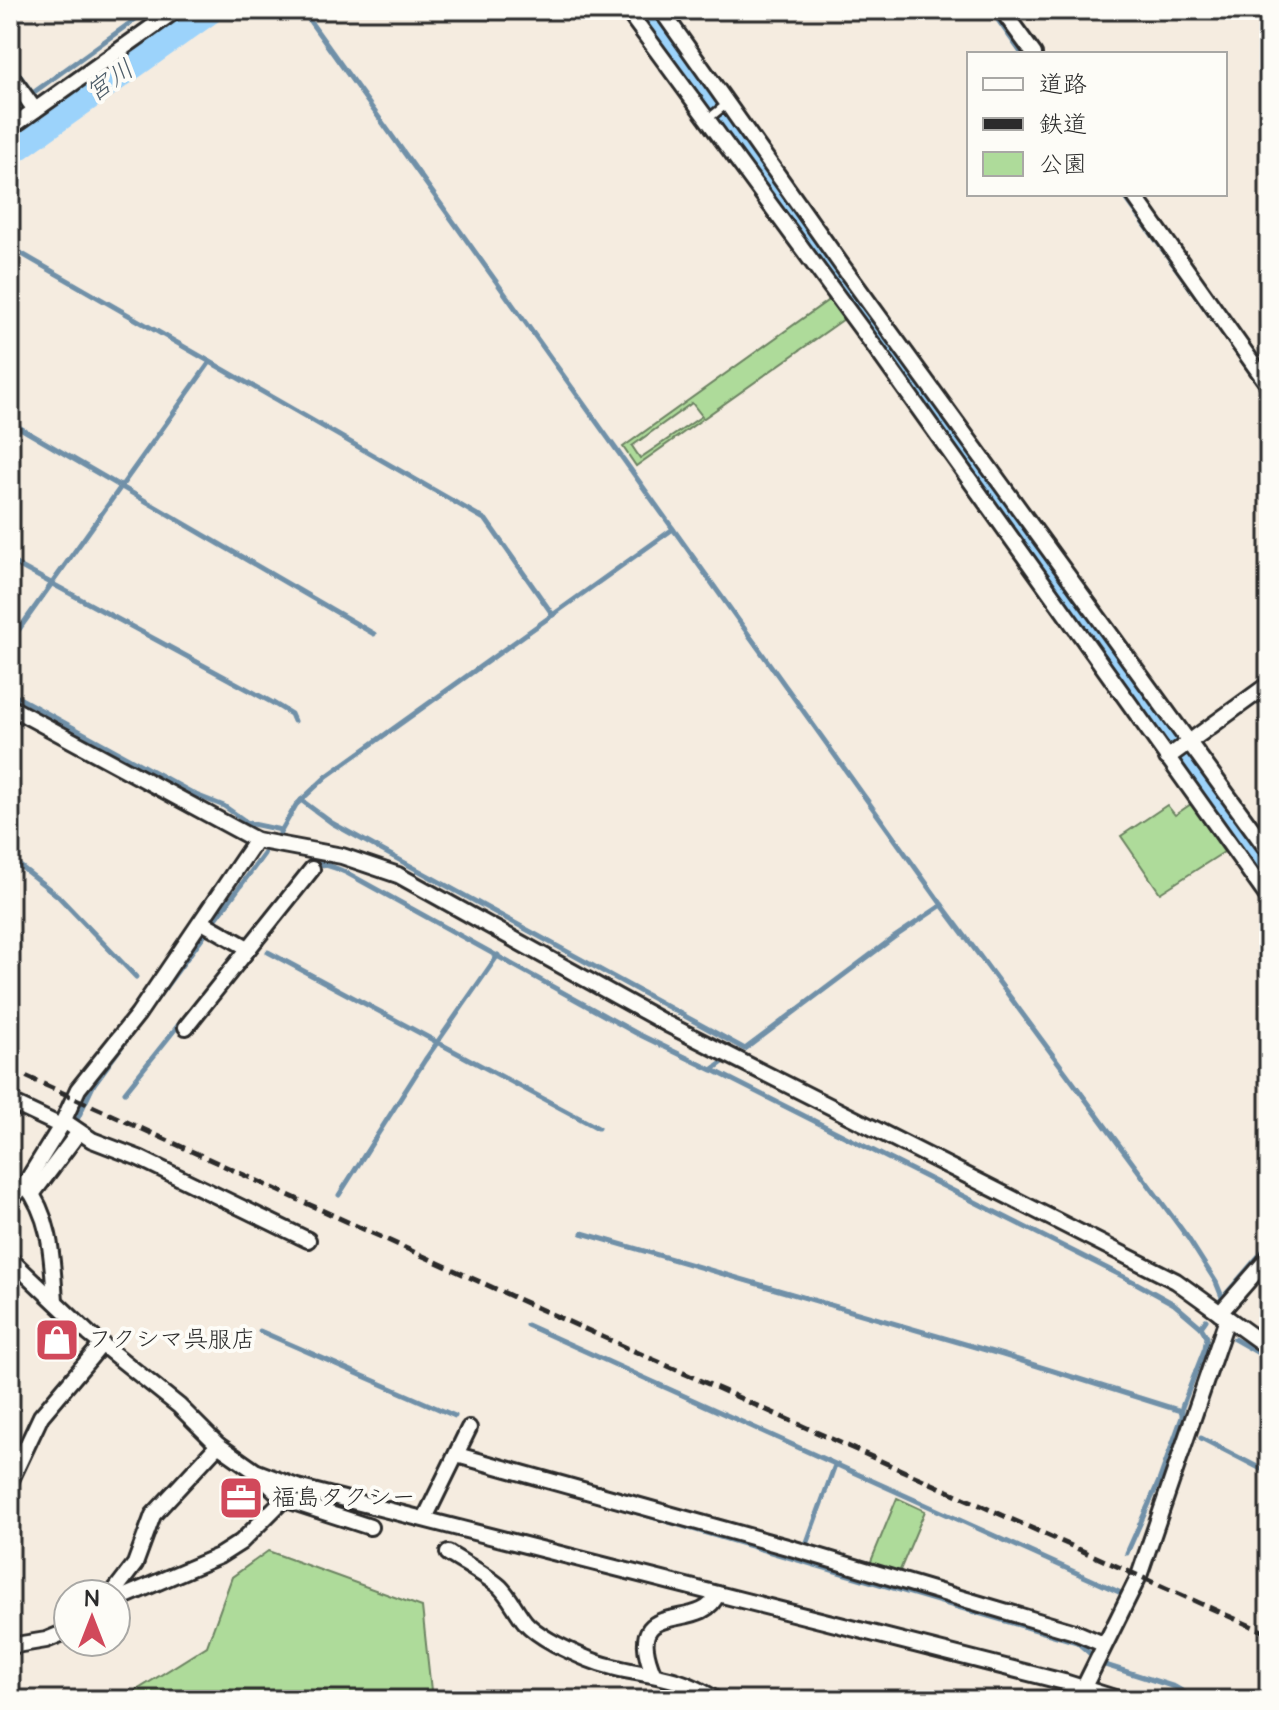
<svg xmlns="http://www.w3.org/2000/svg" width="1279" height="1710" viewBox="0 0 1279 1710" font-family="'Architects Daughter','Klee One',sans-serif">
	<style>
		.green { fill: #aedb9a; stroke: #6c8362; stroke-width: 2; fill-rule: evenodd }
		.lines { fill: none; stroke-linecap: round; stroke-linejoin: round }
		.stream { stroke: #6f90a8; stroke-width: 5 }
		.river { stroke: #9cd3fb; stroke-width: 28 }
		.lane-casing { stroke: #2b2b2b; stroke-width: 13 }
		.street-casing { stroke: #2b2b2b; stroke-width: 20 }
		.lane { stroke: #fdfcf7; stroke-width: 7 }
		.street { stroke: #fdfcf7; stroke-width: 14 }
		.rail { stroke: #2b2b2b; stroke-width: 5; stroke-dasharray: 12 6; stroke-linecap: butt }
		.labels { text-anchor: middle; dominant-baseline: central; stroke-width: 8; stroke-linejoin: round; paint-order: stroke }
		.poi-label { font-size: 24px; fill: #2b2b2b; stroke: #fdfcf7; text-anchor: start }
		.water-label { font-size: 26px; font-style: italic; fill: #4d5d69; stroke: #fdfcf7 }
	</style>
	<rect width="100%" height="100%" fill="#f5ece0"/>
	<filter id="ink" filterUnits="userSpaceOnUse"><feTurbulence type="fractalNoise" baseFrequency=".0125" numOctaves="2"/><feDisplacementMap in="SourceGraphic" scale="16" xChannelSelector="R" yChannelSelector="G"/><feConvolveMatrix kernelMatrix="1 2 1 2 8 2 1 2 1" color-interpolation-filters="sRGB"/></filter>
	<g filter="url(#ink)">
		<g class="green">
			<path d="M830 299 844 319 636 466 623 447ZM692 403 702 416 640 458 632 446Z"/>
			<path d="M1191 804 1224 852 1160 893 1121 836 1167 805 1175 815Z"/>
			<path d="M897 1498 925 1511 898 1575 869 1566Z"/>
			<path d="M268 1551 422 1607 432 1700H121L207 1646 232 1577Z"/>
		</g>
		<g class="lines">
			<g class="stream">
				<path d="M302 10 942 905 1188 1238 1216 1282 1222 1297"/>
				<path d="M991 10 1022 54"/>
				<path d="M10 62 33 94"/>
				<path d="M30 95 148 10"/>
				<path d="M10 109 15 106"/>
				<path d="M1123 194 1269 398"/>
				<path d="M10 247 486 520 553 615"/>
				<path d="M10 422 374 634"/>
				<path d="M10 561 273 703 291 714 294 721"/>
				<path d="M10 642 210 362"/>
				<path d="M10 693 196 795 224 806 248 823 281 830"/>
				<path d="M301 800 332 823 745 1049 893 938 942 905"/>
				<path d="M280 833 296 805 327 776 673 529"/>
				<path d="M10 858 58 896 136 977"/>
				<path d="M268 952 598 1128"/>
				<path d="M713 1070 1136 1283 1174 1304 1201 1327"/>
				<path d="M125 1092 307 864C321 862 334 867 347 873L636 1033 712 1070 723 1062"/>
				<path d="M53 1152 76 1122 94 1084 264 854"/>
				<path d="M339 1195 425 1060 498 955"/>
				<path d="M582 1233 1003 1355 1181 1411"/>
				<path d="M1220 1301 1269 1244"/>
				<path d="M527 1325 1119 1592"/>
				<path d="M260 1331 455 1416"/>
				<path d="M1234 1339 1269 1359"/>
				<path d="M1201 1438 1269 1473"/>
				<path d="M587 1498 1077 1642 1102 1664 1175 1687 1197 1700"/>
				<path d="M807 1542 835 1465"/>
				<path d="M1127 1553 1159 1481 1182 1417V1407L1205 1348 1207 1337 1201 1327 1206 1320"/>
			</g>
			<g class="river">
				<path d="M645 10 1269 877"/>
				<path d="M10 152 210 10"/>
			</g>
			<g class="lane-casing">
				<path id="lane" d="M708 119 728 103"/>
			</g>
			<g class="street-casing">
				<g id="street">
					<path d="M627 10 877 350 1269 899"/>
					<path d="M661 10 843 267 1269 852"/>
					<path d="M1002 10 1034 54"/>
					<path d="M10 75 35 110"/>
					<path d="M10 128 176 10"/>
					<path d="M1133 194 1269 386"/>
					<path d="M10 707 256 840 342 856 398 875 667 1024 1176 1281 1269 1348"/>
					<path d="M1167 758 1269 684"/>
					<path d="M202 922 248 948"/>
					<path d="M186 1027 312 869"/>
					<path d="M10 1102 61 1126"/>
					<path d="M64 1121 92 1140 139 1158 308 1240"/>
					<path d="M25 1184C52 1219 52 1258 55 1301"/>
					<path d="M33 1193 79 1132"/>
					<path d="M10 1201 25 1184 61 1126 78 1089 138 1014 256 840"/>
					<path d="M10 1259 89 1334 179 1406 218 1445 255 1471 297 1487 1064 1682 1121 1700"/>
					<path d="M1220 1313 1269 1257"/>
					<path d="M457 1455 791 1548 1075 1632 1103 1644"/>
					<path d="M258 1474 284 1499 370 1527"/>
					<path d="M10 1482 41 1416 102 1344"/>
					<path d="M425 1518 469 1428"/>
					<path d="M448 1553C465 1564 485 1574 500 1587 510 1597 516 1611 525 1622 539 1638 569 1651 588 1659 633 1678 671 1669 716 1700"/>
					<path d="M112 1594 135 1564 153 1515 218 1445"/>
					<path d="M116 1600 219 1556 241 1542 284 1499"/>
					<path d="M10 1646 46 1640 68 1631"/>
					<path d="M653 1673C621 1594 703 1635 717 1594"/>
					<path d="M1084 1687 1139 1576 1227 1319"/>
				</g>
			</g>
			<use href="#lane" class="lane"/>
			<use href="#street" class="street"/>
			<path class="rail" d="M10 1069 540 1309 1269 1634"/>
		</g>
	</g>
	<defs>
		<g id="shop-square" transform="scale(2.3)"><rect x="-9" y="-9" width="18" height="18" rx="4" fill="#d1495b" stroke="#fdfcf7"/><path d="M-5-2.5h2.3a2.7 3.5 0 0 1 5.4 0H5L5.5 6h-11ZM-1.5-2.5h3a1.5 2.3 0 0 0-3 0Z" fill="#fff"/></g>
		<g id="office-square" transform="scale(2.3)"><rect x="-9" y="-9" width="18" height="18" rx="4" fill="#d1495b" stroke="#fdfcf7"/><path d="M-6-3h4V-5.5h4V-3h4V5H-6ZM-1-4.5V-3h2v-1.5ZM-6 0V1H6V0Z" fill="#fff"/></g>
	</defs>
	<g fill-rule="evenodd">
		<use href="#shop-square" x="57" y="1340"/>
		<use href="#office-square" x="241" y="1498"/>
	</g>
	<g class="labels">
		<g class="poi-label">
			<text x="88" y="1340">フクシマ呉服店</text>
			<text x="272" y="1498">福島タクシー</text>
		</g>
		<g class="water-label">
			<text transform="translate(110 81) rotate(-35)">宮川</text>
		</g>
	</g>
	<rect width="1279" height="1710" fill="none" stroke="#fdfcf7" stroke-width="40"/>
	<rect x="20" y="20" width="1239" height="1670" fill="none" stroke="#2b2b2b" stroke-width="3" filter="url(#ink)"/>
	<rect x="967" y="52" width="260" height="144" fill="#fdfcf7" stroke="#a9a8a5" stroke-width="2"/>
	<rect x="983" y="78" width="40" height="12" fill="#fdfcf7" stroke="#a9a8a5" stroke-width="2"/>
	<text x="1039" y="92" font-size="24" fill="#2b2b2b">道路</text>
	<rect x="983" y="118" width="40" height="12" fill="#2b2b2b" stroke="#a9a8a5" stroke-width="2"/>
	<text x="1039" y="132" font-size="24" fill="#2b2b2b">鉄道</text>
	<rect x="983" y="152" width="40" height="24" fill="#aedb9a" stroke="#a9a8a5" stroke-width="2"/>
	<text x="1039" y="172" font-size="24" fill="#2b2b2b">公園</text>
	<g transform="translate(92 1618)"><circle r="38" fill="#fdfcf7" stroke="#a9a8a5" stroke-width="2"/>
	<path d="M0-6L14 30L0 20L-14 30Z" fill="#d1495b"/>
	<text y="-12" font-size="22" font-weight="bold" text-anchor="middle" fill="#2b2b2b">N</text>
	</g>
</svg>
